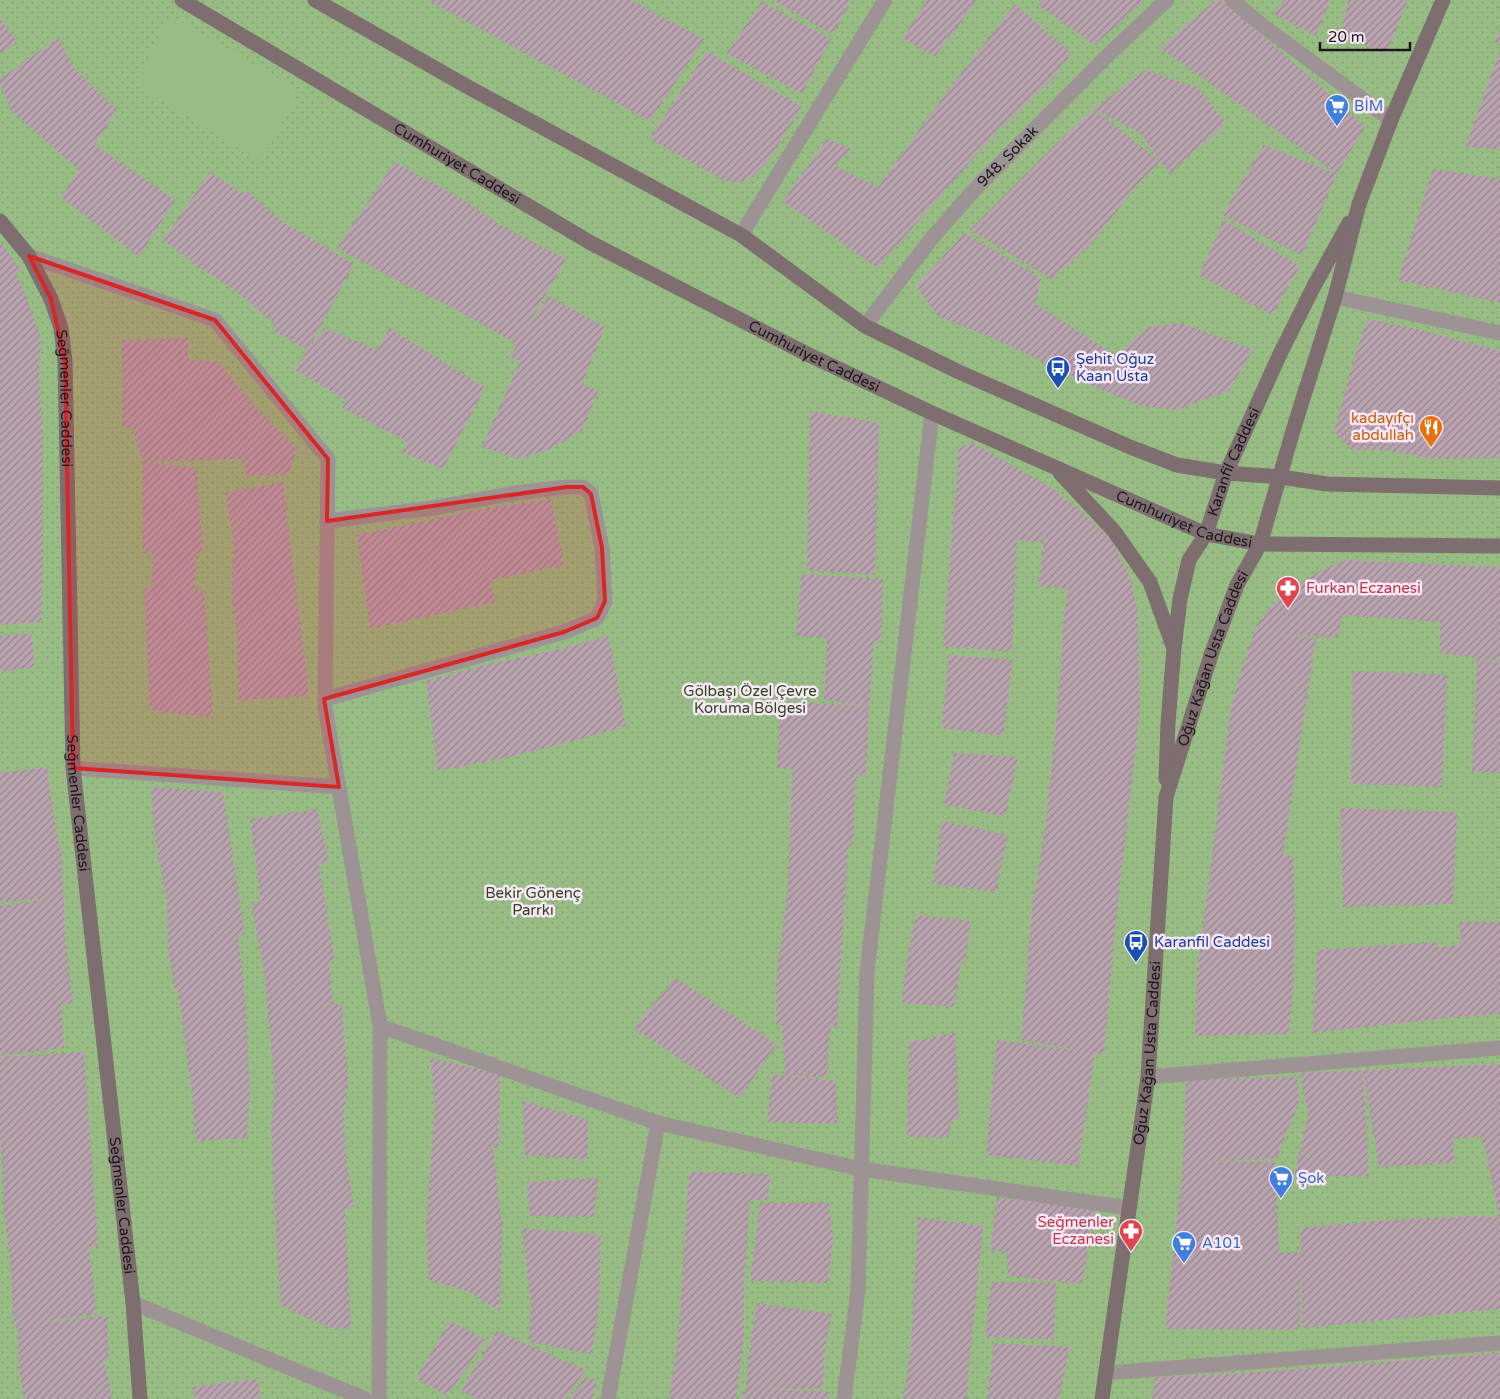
<svg xmlns="http://www.w3.org/2000/svg" width="1500" height="1399" viewBox="0 0 1500 1399" font-family="'Varela Round',sans-serif">
	<style>
		.park { fill: url(#park-dots) }
		.pitch { fill: #98bd84 }
		.building { fill: url(#building-hatch) }
		.lines { fill: none; stroke-linecap: round; stroke-linejoin: round }
		.street { stroke: #9e9394; stroke-width: 15 }
		.secondary { stroke: #7e6e6f; stroke-width: 15 }
		.marked { fill: #d62828; fill-opacity: 0.2; stroke: #d62828; stroke-width: 4; stroke-linejoin: round }
		.labels { text-anchor: middle; dominant-baseline: central; stroke-width: 5; stroke-linejoin: round; paint-order: stroke }
		.shop-label { font-size: 15px; fill: #366cbe; stroke: #f9e6f8; text-anchor: start }
		.street-label { font-size: 15px; fill: #1c161c; stroke: #f9e6f8 }
		.transit-label { font-size: 15px; fill: #164399; stroke: #f9e6f8; text-anchor: start }
		.food-label { font-size: 15px; fill: #c56008; stroke: #f9e6f8; text-anchor: end }
		.health-label { font-size: 15px; fill: #be3a42; stroke: #f9e6f8; text-anchor: start }
		.park-label { font-size: 15px; fill: #2b4817; stroke: #f9e6f8 }
	</style>
	<defs>
		<pattern id="park-dots" width="8" height="8" patternUnits="userSpaceOnUse" patternTransform="scale(1.25)"><rect width="8" height="8" fill="#98bd84"/><path d="M2 2h.1M6 6h.1" fill="none" stroke="#82a271" stroke-width="1.8" stroke-linecap="round"/></pattern>
		<pattern id="building-hatch" width="6" height="6" patternUnits="userSpaceOnUse" patternTransform="scale(1.25)"><rect width="6" height="6" fill="#b9a3af"/><path d="M-1 1l2-2M0 6l6-6M5 7l2-2" fill="none" stroke="#96848e"/></pattern>
	</defs>
	<rect width="100%" height="100%" fill="#ebd9ea"/>
	<rect class="park" x="0" y="0" width="1500" height="1399"/>
	<path class="pitch" d="M171 16 300 91 259 160 134 84Z"/>
	<g class="building">
		<path d="M427 0H631L704 39 650 121Z"/>
		<path d="M773 0H851L833 35Z"/>
		<path d="M927 0H977L935 57 903 38Z"/>
		<path d="M1043 0H1145L1095 45 1038 5Z"/>
		<path d="M1216 0H1221L1310 77 1365 127 1337 174 1160 48Z"/>
		<path d="M1283 0H1330L1316 36 1274 14Z"/>
		<path d="M1348 0H1408L1386 54 1341 35Z"/>
		<path d="M762 2 831 39 802 94 726 53Z"/>
		<path d="M1015 4 1071 53 1053 79 999 129 877 268 783 201 827 139 852 149 835 166 878 187 949 89Z"/>
		<path d="M0 17 17 43 0 54Z"/>
		<path d="M1500 30V45L1494 42Z"/>
		<path d="M58 38 74 68 117 110 95 145 175 200 139 257 61 197 79 170 12 111 0 83V79Z"/>
		<path d="M1500 50V150L1466 146Z"/>
		<path d="M707 51 802 107 768 161 754 176 739 183 723 180 650 139Z"/>
		<path d="M1145 70 1197 87 1226 123 1170 174 1140 133 1094 109 1160 161 1130 194 1093 242 1052 279 970 230 1060 140 1094 109Z"/>
		<path d="M1264 145 1337 174 1302 255 1222 215Z"/>
		<path d="M395 162 464 200 500 225 566 259 521 338 549 296 605 327 582 384 598 391 582 431 550 449 518 459 482 447 520 361 509 357 517 344 453 308 409 287 337 248Z"/>
		<path d="M1433 169 1500 179V303L1398 280Z"/>
		<path d="M210 172 243 194 246 190 280 220 354 264 308 350 272 330 275 324 233 289 196 265 163 240Z"/>
		<path d="M1224 220 1300 266 1272 315 1199 275Z"/>
		<path d="M965 233 1041 278 1035 303 1116 356 1148 327 1182 323 1253 350 1229 391 1176 410 1142 406 1097 388 1004 343 938 316 916 286Z"/>
		<path d="M0 242 21 270 15 272 27 299 41 338 39 372 43 438V559L41 622 0 625Z"/>
		<path d="M1368 319 1409 327 1500 351V458L1434 459 1384 450H1352L1334 431 1356 352Z"/>
		<path d="M324 328 377 350 390 328 485 388 443 469 402 452 408 442 342 408 347 401 294 369Z"/>
		<path d="M188 338 189 360 217 361 265 417 297 449 288 475 246 476 243 459 143 462 196 468 203 553H196L195 590 204 591 213 718 150 710 144 588H151L154 553H143V462L132 427H122V340Z"/>
		<path d="M810 411 879 423 875 575 807 570Z"/>
		<path d="M973 443 1052 488 1078 509 1111 539 1130 578 1138 612 1140 713 1116 919 1104 1054 1095 1053 1078 1166 986 1155 997 1040 1084 1051 1021 1040 1032 909 1045 829 1058 706 1064 618 1068 589 1038 586 1047 517 1043 542 1017 540 1012 652 943 646 959 447Z"/>
		<path d="M283 482 309 695 239 701 237 639 232 593 234 539 225 493Z"/>
		<path d="M551 499 564 565 491 580 495 602 370 629 357 535 477 510Z"/>
		<path d="M1346 560 1500 567V661L1480 659 1500 663V773L1472 771 1477 658 1440 653V622L1342 615 1338 637 1275 635 1316 638 1283 855 1293 856 1295 915 1294 973 1289 1034 1195 1036 1197 972 1231 708 1236 687 1257 624 1274 603 1321 570Z"/>
		<path d="M801 574 883 579 881 642 874 641 869 706 866 775 856 774 853 846H848L837 1027 831 1026 826 1078 785 1075 782 1025H776V980L788 889 792 769 777 768 781 701 864 706 824 700 827 638 796 636Z"/>
		<path d="M31 633 35 667 0 672V636Z"/>
		<path d="M609 636 626 726 566 743 500 759 438 771 426 681 485 665 548 652Z"/>
		<path d="M949 655 1013 660 1003 736 942 728Z"/>
		<path d="M1353 671 1447 675 1442 787 1351 784Z"/>
		<path d="M954 753 1018 757 1005 816 944 805Z"/>
		<path d="M47 767 54 818 61 853 66 944 73 1003 61 1005 64 1048 0 1056V906L53 898 0 902V773Z"/>
		<path d="M151 787 223 792 245 935 238 936 244 983 250 1090 247 1138 196 1141 192 1094 178 990H175L168 948 167 902 155 839Z"/>
		<path d="M1340 808 1457 812 1453 904 1343 907Z"/>
		<path d="M317 809 329 862 319 864 335 960 329 961 333 1004 315 1006 342 1004 348 1082 344 1115 346 1158 354 1207 345 1208 351 1327 336 1330 281 1306 275 1214 271 1123 275 1088 264 971 251 902H261L250 819Z"/>
		<path d="M942 821 1008 835 996 892 933 884Z"/>
		<path d="M916 915 971 921 965 963 961 962 954 1007 902 1003 907 958Z"/>
		<path d="M1459 922H1500V1014L1446 1018 1313 1033 1317 950 1437 942 1438 948 1461 945Z"/>
		<path d="M676 978 777 1044 739 1098 633 1028Z"/>
		<path d="M955 1033 959 1119 951 1121 949 1138 907 1137 909 1042Z"/>
		<path d="M84 1052 98 1246 89 1247 97 1314 33 1323 107 1316 109 1359 104 1360 112 1399H24L19 1367 18 1326H14L10 1259 4 1214 3 1169 0 1138V1057Z"/>
		<path d="M430 1058 500 1074 499 1148H493L502 1224 500 1311 467 1291 429 1280 426 1227 435 1106Z"/>
		<path d="M1500 1064V1309L1303 1328 1301 1267 1300 1330 1165 1329 1183 1163 1186 1080 1297 1077 1299 1102 1276 1159 1197 1162H1275L1279 1253 1301 1252 1300 1228 1376 1221 1472 1216 1499 1217 1488 1162 1482 1137 1453 1139 1455 1163 1379 1167 1363 1070 1369 1176 1294 1177 1308 1113 1300 1073Z"/>
		<path d="M772 1074 836 1081 837 1124 767 1122Z"/>
		<path d="M523 1101 588 1120 587 1160 525 1155Z"/>
		<path d="M689 1172 771 1174 767 1200H750L744 1285V1337L736 1399H669L679 1330Z"/>
		<path d="M598 1178 594 1217 530 1216 527 1182Z"/>
		<path d="M997 1198 1095 1208 1082 1284 1008 1276 1007 1252 990 1250Z"/>
		<path d="M760 1203H829L833 1239 828 1283 750 1281Z"/>
		<path d="M918 1217 983 1226 966 1399H903L911 1348Z"/>
		<path d="M522 1228 601 1235 599 1307 592 1354 529 1342 531 1305Z"/>
		<path d="M1056 1282 1054 1340 985 1337 991 1283Z"/>
		<path d="M757 1303 832 1314 825 1348 823 1389H766L829 1392V1399H742L746 1387 750 1345Z"/>
		<path d="M450 1321 486 1340 447 1396 416 1378Z"/>
		<path d="M497 1331 586 1370 565 1399H477L461 1391Z"/>
		<path d="M994 1343 1070 1347 1059 1399H987Z"/>
		<path d="M1500 1353V1399H1152L1155 1377 1243 1373Z"/>
		<path d="M584 1378 597 1379 593 1399H569Z"/>
		<path d="M259 1379V1399H195L192 1387Z"/>
	</g>
	<g class="lines">
		<g class="street">
			<path d="M1232 0 1263 26 1391 120"/>
			<path d="M741 235 885 0"/>
			<path d="M29 256 215 320 328 459 325 707 380 1026 379 1399"/>
			<path d="M1335 297 1500 333"/>
			<path id="s1" d="M865 326 931 239 977 187 1109 54 1167 0"/>
			<path d="M325 699 564 632 597 618 605 601 602 548 591 494 583 487H567L515 493 433 508 327 521"/>
			<path d="M73 768 339 787"/>
			<path d="M380 1026 658 1123 608 1399"/>
			<path d="M1148 1077 1500 1048"/>
			<path d="M658 1123 861 1169 1129 1208"/>
			<path d="M133 1303 365 1399"/>
			<path d="M1106 1373 1500 1343"/>
			<path d="M844 1399 858 1291 867 972 932 413"/>
		</g>
		<g class="secondary">
			<path id="s2" d="M182 0 591 243 807 354 932 413 1206 534 1260 544 1500 546"/>
			<path d="M315 0 468 87 741 235 865 326 959 372 1130 447 1177 465 1226 473 1281 477 1327 484 1500 488"/>
			<path id="s3" d="M0 221 29 256 51 299 61 328 65 361 73 768 133 1303 140 1399"/>
			<path d="M1060 473 1114 531 1150 582 1173 646"/>
			<path id="s4" d="M1166 779 1168 723 1174 648 1180 599 1189 560 1206 534 1226 473 1280 354 1314 286 1349 223"/>
			<path id="s5" d="M1102 1399 1148 1077 1166 797 1212 652 1237 585 1260 544 1295 424 1335 297 1359 204 1391 120 1443 0"/>
		</g>
	</g>
	<path class="marked" d="M29 256 215 320 328 459 327 521 567 487H583L591 494 602 548 605 601 597 618 564 632 324 699 339 787 73 768 65 361 51 299Z"/>
	<defs>
		<g id="supermarket-pin" transform="scale(1.25)"><path d="M0 17L-7.5 6A9.5 9.5 0 1 1 7.5 6Z" fill="#3f7fe0" stroke="#f9e6f8"/><path d="M-6-5.5h2.5l.6 2H6L4.5 2H-2.5L-4.4-4H-6ZM-1.5 3.2a1.3 1.3 0 1 0 .1 0ZM3 3.2a1.3 1.3 0 1 0 .1 0Z" fill="#fff"/></g>
		<g id="bus-pin" transform="scale(1.25)"><path d="M0 17L-7.5 6A9.5 9.5 0 1 1 7.5 6Z" fill="#1a4fb4" stroke="#f9e6f8"/><path d="M-5-6H5V4H4V6H2V4H-2V6H-4V4H-5ZM-3.5-4V0h7V-4ZM-3.5 1.2v1.5H-2V1.2ZM2 1.2v1.5H3.5V1.2Z" fill="#fff"/></g>
		<g id="restaurant-pin" transform="scale(1.25)"><path d="M0 17L-7.5 6A9.5 9.5 0 1 1 7.5 6Z" fill="#e8710a" stroke="#f9e6f8"/><path d="M-5-6h1v4h1v-4h1v4h1v-4h1v5L-1.5 .5V6h-2V.5L-5-1ZM5-6V6H3V1.5H1.5Q1.5-4 5-6Z" fill="#fff"/></g>
		<g id="pharmacy-pin" transform="scale(1.25)"><path d="M0 17L-7.5 6A9.5 9.5 0 1 1 7.5 6Z" fill="#e0444e" stroke="#f9e6f8"/><path d="M-2-6h4v4h4v4h-4v4h-4v-4h-4v-4h4Z" fill="#fff"/></g>
	</defs>
	<g fill-rule="evenodd">
		<use href="#supermarket-pin" x="1337" y="106"/>
		<use href="#bus-pin" x="1058" y="368"/>
		<use href="#restaurant-pin" x="1431" y="427"/>
		<use href="#pharmacy-pin" x="1288" y="588"/>
		<use href="#bus-pin" x="1136" y="942"/>
		<use href="#supermarket-pin" x="1281" y="1178"/>
		<use href="#pharmacy-pin" x="1131" y="1231"/>
		<use href="#supermarket-pin" x="1184" y="1243"/>
	</g>
	<g class="labels">
		<g class="shop-label">
			<text x="1354" y="106">BİM</text>
			<text x="1298" y="1178">Şok</text>
			<text x="1202" y="1243">A101</text>
		</g>
		<g class="street-label">
			<text stroke="none"><textPath href="#s1" startOffset="222">948. Sokak</textPath></text>
			<text stroke="none"><textPath href="#s2" startOffset="320">Cumhuriyet Caddesi</textPath></text>
			<text stroke="none"><textPath href="#s2" startOffset="726">Cumhuriyet Caddesi</textPath></text>
			<text stroke="none"><textPath href="#s3" startOffset="195">Seğmenler Caddesi</textPath></text>
			<text stroke="none"><textPath href="#s4" startOffset="329">Karanfil Caddesi</textPath></text>
			<text stroke="none"><textPath href="#s2" startOffset="1131">Cumhuriyet Caddesi</textPath></text>
			<text stroke="none"><textPath href="#s5" startOffset="752">Oğuz Kağan Usta Caddesi</textPath></text>
			<text stroke="none"><textPath href="#s3" startOffset="600">Seğmenler Caddesi</textPath></text>
			<text stroke="none"><textPath href="#s5" startOffset="349">Oğuz Kağan Usta Caddesi</textPath></text>
			<text stroke="none"><textPath href="#s3" startOffset="1005">Seğmenler Caddesi</textPath></text>
		</g>
		<g class="transit-label">
			<text x="1076" y="359">Şehit Oğuz<tspan x="1076" dy="17">Kaan Usta</tspan></text>
			<text x="1154" y="942">Karanfil Caddesi</text>
		</g>
		<g class="food-label">
			<text x="1414" y="418">kadayıfçı<tspan x="1414" dy="17">abdullah</tspan></text>
		</g>
		<g class="health-label">
			<text x="1306" y="588">Furkan Eczanesi</text>
			<text x="1114" y="1222" text-anchor="end">Seğmenler<tspan x="1114" dy="17">Eczanesi</tspan></text>
		</g>
		<g class="park-label">
			<text x="750" y="691">Gölbaşı Özel Çevre<tspan x="750" dy="17">Koruma Bölgesi</tspan></text>
			<text x="533" y="893">Bekir Gönenç<tspan x="533" dy="17">Parrkı</tspan></text>
		</g>
	</g>
	<path d="M1320 42v8h90v-8" fill="none" stroke="#1c161c" stroke-width="2.5"/>
	<text x="1328" y="42" font-size="15" fill="#1c161c" stroke="#f9e6f8" stroke-width="4" paint-order="stroke">20 m</text>
</svg>
